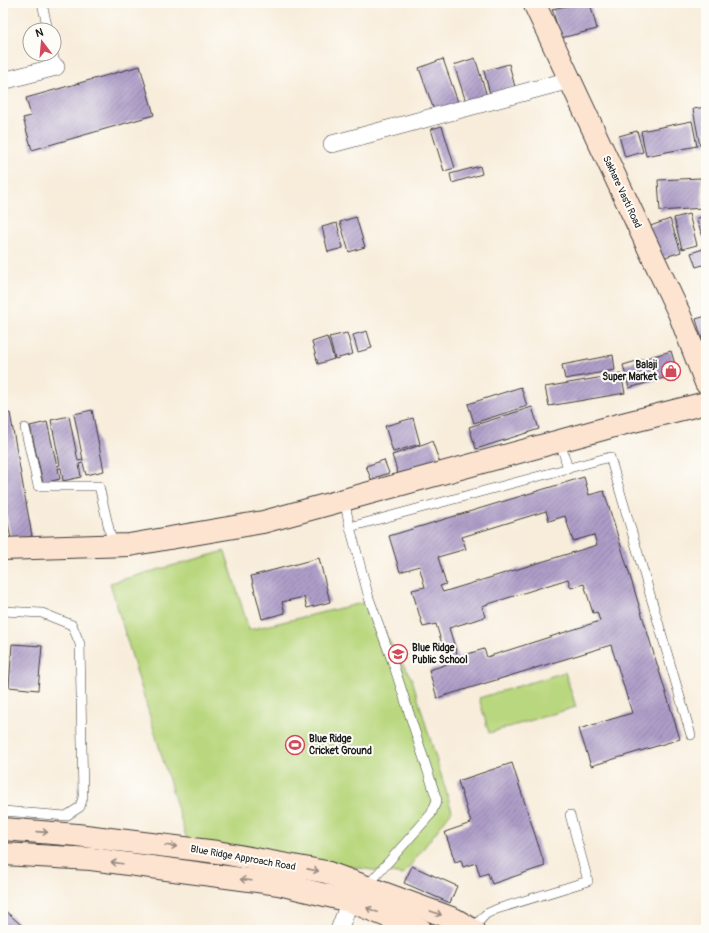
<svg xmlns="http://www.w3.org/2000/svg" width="709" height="933" viewBox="0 0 709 933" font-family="Pangolin,sans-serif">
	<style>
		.garden { fill: #b9d77e; stroke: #6a7a4d }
		.building { fill: url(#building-hatch); fill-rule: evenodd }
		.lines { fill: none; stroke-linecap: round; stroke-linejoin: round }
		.lane-casing { stroke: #3d3b39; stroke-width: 10 }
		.street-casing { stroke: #3d3b39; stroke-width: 18 }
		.secondary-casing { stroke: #3d3b39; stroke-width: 24 }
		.lane { stroke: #fff; stroke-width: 9 }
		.street { stroke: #fff; stroke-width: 17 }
		.secondary { stroke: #fde4d1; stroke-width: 22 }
		.oneway { stroke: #988a80 }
		.labels { text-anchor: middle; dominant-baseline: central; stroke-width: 4; stroke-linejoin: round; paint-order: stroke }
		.street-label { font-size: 10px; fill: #1c1c1c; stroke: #fdfcf7 }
		.poi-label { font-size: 10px; font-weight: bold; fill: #1c1c1c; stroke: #fdfcf7; text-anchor: start }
	</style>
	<defs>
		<pattern id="building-hatch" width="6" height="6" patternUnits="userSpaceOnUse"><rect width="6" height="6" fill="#ad9dc8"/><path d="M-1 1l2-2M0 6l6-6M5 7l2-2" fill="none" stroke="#8c7fa2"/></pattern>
	</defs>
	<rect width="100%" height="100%" fill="#fdfcf7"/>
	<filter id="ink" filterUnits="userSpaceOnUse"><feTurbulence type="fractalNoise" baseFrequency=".025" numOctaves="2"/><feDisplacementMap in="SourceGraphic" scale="8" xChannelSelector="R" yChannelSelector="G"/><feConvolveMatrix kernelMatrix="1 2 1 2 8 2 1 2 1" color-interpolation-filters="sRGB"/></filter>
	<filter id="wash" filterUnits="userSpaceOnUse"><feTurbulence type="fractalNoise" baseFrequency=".012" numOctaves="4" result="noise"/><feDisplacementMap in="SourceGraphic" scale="16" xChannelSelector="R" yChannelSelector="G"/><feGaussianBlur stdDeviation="0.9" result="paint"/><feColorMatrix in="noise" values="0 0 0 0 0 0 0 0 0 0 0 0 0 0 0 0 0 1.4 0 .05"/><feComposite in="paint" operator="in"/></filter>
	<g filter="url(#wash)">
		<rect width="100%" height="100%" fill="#f8eddb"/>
		<g class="garden">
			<path d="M225 551 249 630 366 602 412 679 452 811 403 875 187 840 110 583Z"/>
			<path d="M565 672 576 707 489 733 479 698Z"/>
		</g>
		<g id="blocks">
			<g class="building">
				<path d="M581 3H590L597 29 561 38 552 9Z"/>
				<path d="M644 3H660V4L645 7Z"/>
				<path d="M475 58 487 96 466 102 454 65Z"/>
				<path d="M443 59 459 105 435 113 419 68Z"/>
				<path d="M509 64 515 87 490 94 484 71Z"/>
				<path d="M140 66 154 115 32 150 23 118 31 116 26 98Z"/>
				<path d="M706 107V145L700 146 693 109Z"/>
				<path d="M692 121 697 146 646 156 641 131Z"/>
				<path d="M442 126 455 168 444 171 431 129Z"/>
				<path d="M637 131 643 152 625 157 619 136Z"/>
				<path d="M480 166 482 174 452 183 450 174Z"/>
				<path d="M701 178 703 208 660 211 658 180Z"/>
				<path d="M689 214 697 245 682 249 674 218Z"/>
				<path d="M706 215V244L696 219Z"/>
				<path d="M356 217 365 247 349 252 340 222Z"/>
				<path d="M670 219 681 252 656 260 645 228Z"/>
				<path d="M337 223 343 248 328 252 322 227Z"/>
				<path d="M706 248V264L696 267 691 253Z"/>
				<path d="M706 316V345L704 346 696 319Z"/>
				<path d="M367 331 372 348 358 352 353 335Z"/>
				<path d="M347 333 353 354 335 359 329 337Z"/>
				<path d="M327 337 334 359 318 364 312 342Z"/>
				<path d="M671 351 678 374 629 388 623 365Z"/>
				<path d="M613 355 615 370 565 379 562 365Z"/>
				<path d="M621 374 625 393 549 406 545 387Z"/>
				<path d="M521 387 527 406 474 423 468 404Z"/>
				<path d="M532 407 539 429 476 449 469 427Z"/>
				<path d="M92 410 104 471 86 475 83 463 79 464 81 477 63 481 61 468H58L60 479 43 483 30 426 47 422 57 466 60 465 51 420 69 416 78 461 83 460 74 414Z"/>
				<path d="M10 413 32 536 11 539 3 497V414Z"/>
				<path d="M413 418 420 444 393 452 385 426Z"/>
				<path d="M432 441 441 466 400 480 392 455Z"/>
				<path d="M384 460 389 473 371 479 366 466Z"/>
				<path d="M584 477 589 495 604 491 680 739 591 766 579 729 632 713 611 645 437 698 429 670 448 664 436 624 423 627 412 590 425 587 419 566 400 572 389 536ZM546 511 549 521 565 516 573 541 594 535 597 545 443 592 440 586 446 584 438 557 466 549 462 537ZM568 579 571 588 584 584 593 613 597 612 600 621 487 657 484 649 458 657 449 628 485 617 482 606Z"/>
				<path d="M319 558 330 602 307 608 304 597 282 602 285 613 262 619 251 576Z"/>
				<path d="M12 644 42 646 38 690 9 687Z"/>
				<path d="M512 763 545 866 492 884 488 873 480 876 476 863 463 867 461 860 455 862 445 832 471 823 458 781Z"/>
				<path d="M412 866 457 886 450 903 404 883Z"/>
				<path d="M3 909 27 930H3Z"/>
			</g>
		</g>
	</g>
	<g filter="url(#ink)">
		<use href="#blocks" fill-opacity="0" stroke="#3d3b39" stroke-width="1"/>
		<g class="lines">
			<g class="lane-casing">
				<g id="lane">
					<path d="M42 3 48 30"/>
					<path d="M53 54 56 67"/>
					<path d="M25 428 38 486H99L113 546"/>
					<path d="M560 441 568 469"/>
					<path d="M344 500 350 527"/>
					<path d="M3 611 42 613 72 625 80 644 83 797 80 807 66 816 3 811"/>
					<path d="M367 886 431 814 437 800 394 666 369 598 350 527 610 457 691 735"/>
					<path d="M471 930 486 914 497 909 588 881 570 815"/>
				</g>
			</g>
			<g class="street-casing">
				<g id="street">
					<path d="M3 81 56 67"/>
					<path d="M332 144 570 80"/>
					<path d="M339 930 350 901"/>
				</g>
			</g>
			<g class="secondary-casing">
				<g id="secondary">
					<path d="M534 3 679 313 706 383"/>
					<path d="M3 549 129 545 263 522 618 425 706 403"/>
					<path d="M3 829 77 835 217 852 326 872 454 919 473 930"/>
					<path d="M3 854 91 859 279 884 350 901 421 930"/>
				</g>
			</g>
			<use href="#lane" class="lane"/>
			<use href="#street" class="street"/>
			<use href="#secondary" class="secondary"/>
		</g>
		<defs><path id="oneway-shaft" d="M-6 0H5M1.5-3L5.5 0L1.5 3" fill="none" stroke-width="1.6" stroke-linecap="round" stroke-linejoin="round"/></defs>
		<g class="oneway">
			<use href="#oneway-shaft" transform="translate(42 832) rotate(4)"/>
			<use href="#oneway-shaft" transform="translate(171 846) rotate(7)"/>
			<use href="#oneway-shaft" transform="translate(117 863) rotate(-173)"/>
			<use href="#oneway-shaft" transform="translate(313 870) rotate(11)"/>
			<use href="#oneway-shaft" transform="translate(246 880) rotate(-173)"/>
			<use href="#oneway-shaft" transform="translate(372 910) rotate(-157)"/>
			<use href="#oneway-shaft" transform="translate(436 913) rotate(20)"/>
		</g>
	</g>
	<defs>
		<g id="shop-ring" transform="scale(1)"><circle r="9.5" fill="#fdfcf7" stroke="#d1495b" stroke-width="1.5"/><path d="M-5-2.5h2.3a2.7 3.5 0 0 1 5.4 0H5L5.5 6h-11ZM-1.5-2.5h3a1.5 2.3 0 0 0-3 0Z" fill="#d1495b"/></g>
		<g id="school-ring" transform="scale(1)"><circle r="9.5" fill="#fdfcf7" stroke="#d1495b" stroke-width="1.5"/><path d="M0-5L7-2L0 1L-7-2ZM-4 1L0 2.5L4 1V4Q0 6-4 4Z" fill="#d1495b"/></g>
		<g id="stadium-ring" transform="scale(1)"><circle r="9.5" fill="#fdfcf7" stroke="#d1495b" stroke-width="1.5"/><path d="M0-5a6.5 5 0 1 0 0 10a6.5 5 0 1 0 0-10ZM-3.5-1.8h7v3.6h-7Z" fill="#d1495b"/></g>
	</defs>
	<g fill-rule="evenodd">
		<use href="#shop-ring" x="671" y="371"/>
		<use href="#school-ring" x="398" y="654"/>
		<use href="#stadium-ring" x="295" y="745"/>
	</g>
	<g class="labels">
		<g class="street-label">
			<text transform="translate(622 192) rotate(65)">Sakhare Vasti Road</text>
			<text transform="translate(243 858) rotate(10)">Blue Ridge Approach Road</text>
		</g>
		<g class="poi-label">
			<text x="657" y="365" text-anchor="end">Balaji<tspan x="657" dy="12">Super Market</tspan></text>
			<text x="412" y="648">Blue Ridge<tspan x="412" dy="12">Public School</tspan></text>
			<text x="309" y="739">Blue Ridge<tspan x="309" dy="12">Cricket Ground</tspan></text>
		</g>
	</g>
	<rect width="709" height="933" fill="none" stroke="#fdfcf7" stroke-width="16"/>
	<g transform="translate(42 42) rotate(344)"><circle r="19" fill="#fdfcf7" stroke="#a3a29f"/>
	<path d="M0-3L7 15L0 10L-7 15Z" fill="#d1495b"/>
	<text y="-6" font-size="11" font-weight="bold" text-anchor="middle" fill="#1c1c1c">N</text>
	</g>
</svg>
